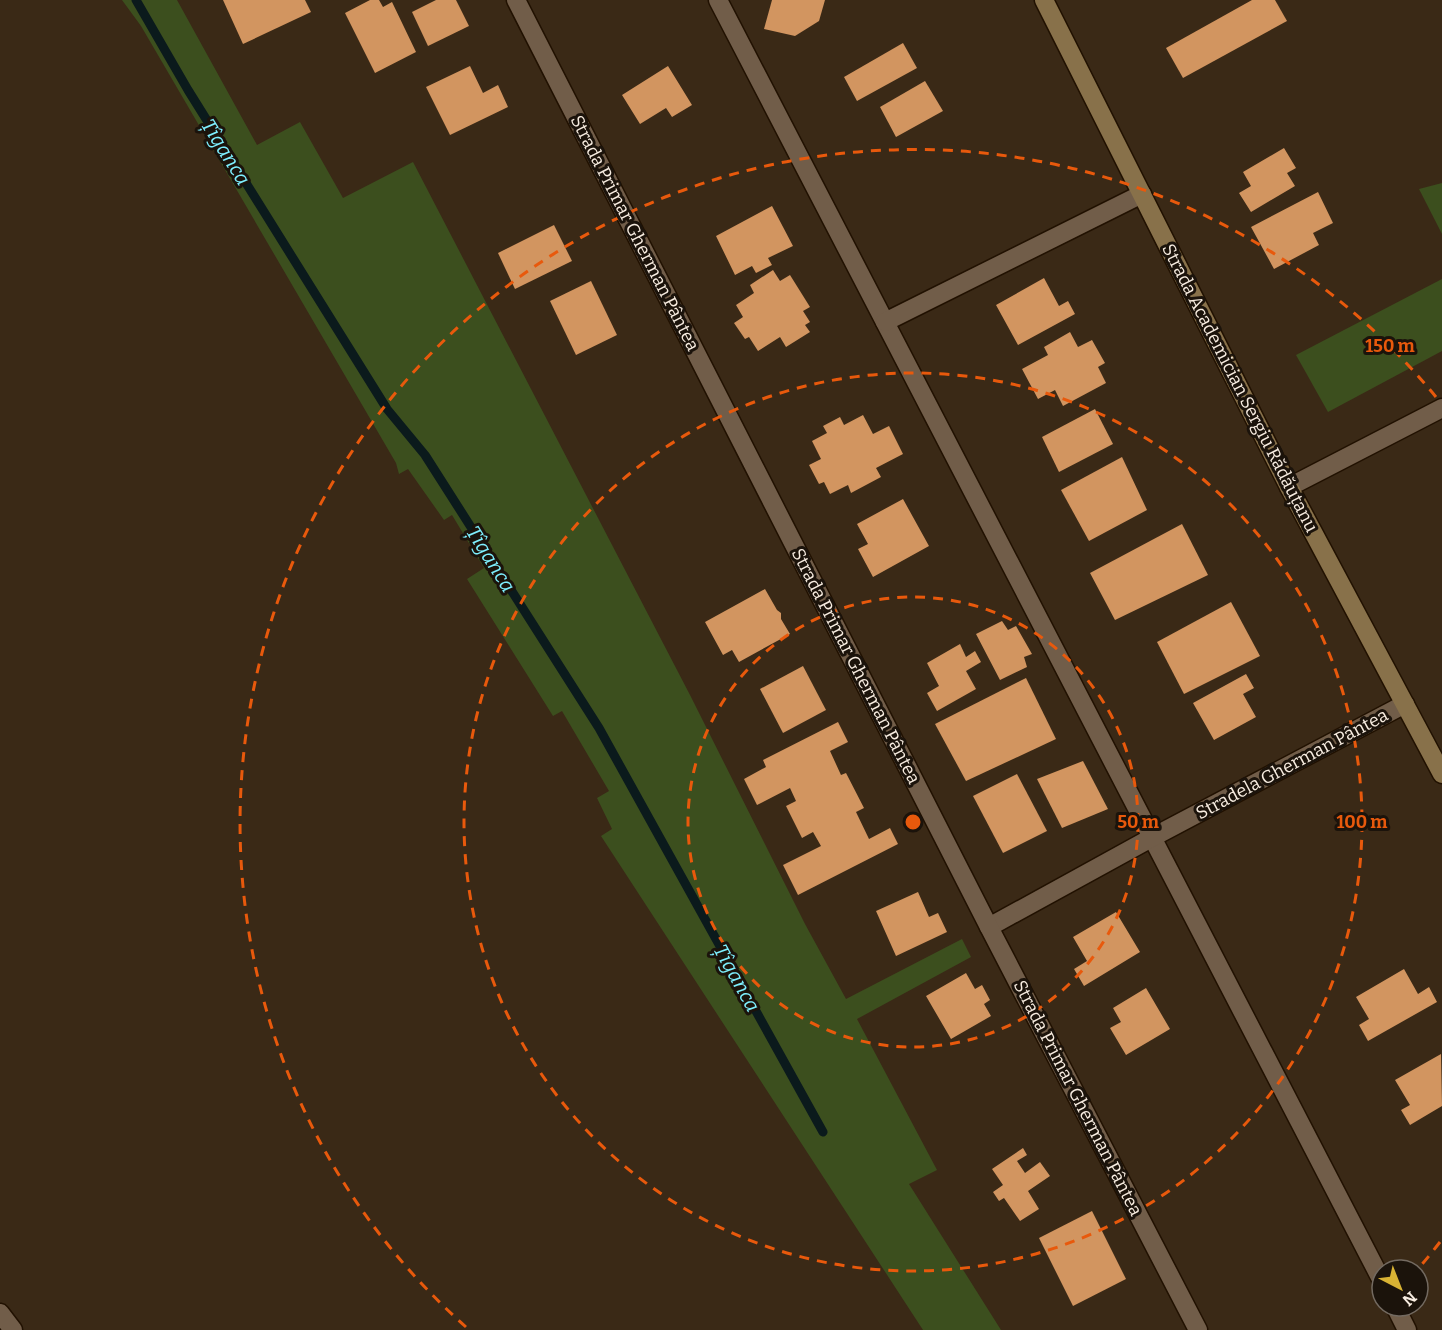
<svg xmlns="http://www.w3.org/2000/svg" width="1442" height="1330" viewBox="0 0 1442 1330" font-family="Bitter,serif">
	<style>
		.green { fill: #3c4f1e }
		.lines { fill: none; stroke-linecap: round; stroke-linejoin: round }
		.stream { stroke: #0b1a1c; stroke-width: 9 }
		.building { fill: #d29560 }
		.lane-casing { stroke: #211101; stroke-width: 21 }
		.street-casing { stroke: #211101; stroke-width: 21 }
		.secondary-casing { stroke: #211101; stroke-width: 21 }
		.lane { stroke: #715d49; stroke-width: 18 }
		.street { stroke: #715d49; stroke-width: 18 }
		.secondary { stroke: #88714a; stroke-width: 18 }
		.ring { fill: none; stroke: #e8590c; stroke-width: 3; stroke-dasharray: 10 8 }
		.labels { text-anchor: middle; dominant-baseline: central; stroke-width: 6; stroke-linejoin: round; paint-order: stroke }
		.street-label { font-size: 18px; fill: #f8ede1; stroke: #1b130b }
		.water-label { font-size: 20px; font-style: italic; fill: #7eeffe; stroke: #1b130b }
		.centre { fill: #e8590c; stroke: #1b130b; stroke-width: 3 }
		.ring-label { font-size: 18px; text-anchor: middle; font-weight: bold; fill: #e8590c; stroke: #1b130b; stroke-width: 6; stroke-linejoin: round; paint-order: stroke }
	</style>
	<rect width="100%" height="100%" fill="#3a2916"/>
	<g class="green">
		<path d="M122 0H177L257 145 300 122 343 198 413 162 690 695 805 924 846 999 962 939 971 957 857 1019 937 1170 909 1184 1001 1330H923L601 836 612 829 597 798 609 791 562 711 553 716 467 579 484 568 452 515 444 520 408 469 399 474 396 463 141 26Z"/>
		<path d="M1442 183V234L1419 189Z"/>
		<path d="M1442 279V351L1328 412 1296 355Z"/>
	</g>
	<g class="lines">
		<path class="stream" d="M136 0 188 90 387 409 425 455 599 728 823 1132"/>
	</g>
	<g class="building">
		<path d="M223 0H305L311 12 243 44Z"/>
		<path d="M370 0H379L383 7 392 2 416 52 375 73 345 13Z"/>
		<path d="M436 0H456L469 26 428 46 412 12Z"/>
		<path d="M772 0H825L819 21 795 36 764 29Z"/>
		<path d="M1252 0H1275L1287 21 1183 78 1166 48Z"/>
		<path d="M903 43 917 68 857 101 844 77Z"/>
		<path d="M470 66 483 93 498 85 508 107 450 135 426 87Z"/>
		<path d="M668 66 692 105 672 117 666 108 640 124 622 95Z"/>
		<path d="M925 81 943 111 896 137 880 107Z"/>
		<path d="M1284 148 1296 168 1287 173 1295 186 1251 212 1239 193 1251 186 1243 172Z"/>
		<path d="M1318 192 1333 223 1313 233 1319 245 1274 269 1251 227Z"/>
		<path d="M772 206 793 246 768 258 772 265 756 273 752 266 735 275 716 236Z"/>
		<path d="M554 225 572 261 515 289 498 253Z"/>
		<path d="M773 270 780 281 790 275 810 307 803 311 810 322 805 325 810 332 786 347 780 337 758 351 749 337 745 339 734 323 743 317 736 305 754 293 750 285Z"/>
		<path d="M1044 278 1059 306 1068 301 1075 314 1018 345 996 305Z"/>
		<path d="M591 281 617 335 576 355 550 301Z"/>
		<path d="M1070 332 1078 347 1092 340 1105 363 1098 367 1106 383 1063 406 1055 390 1038 399 1022 369 1048 355 1044 347Z"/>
		<path d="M1095 409 1113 444 1059 472 1042 437Z"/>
		<path d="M863 415 873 434 889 426 903 454 876 468 881 477 851 493 848 485 830 494 824 482 819 484 809 465 821 459 812 441 827 433 823 426 840 417 844 425Z"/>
		<path d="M1122 457 1147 510 1089 541 1061 490Z"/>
		<path d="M903 499 929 546 873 577 858 549 868 544 857 524Z"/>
		<path d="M1182 524 1208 575 1115 620 1090 573Z"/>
		<path d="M765 589 777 610 781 613V619L790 634 739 662 732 650 723 655 705 622Z"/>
		<path d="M1231 602 1260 656 1184 694 1157 642Z"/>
		<path d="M1002 621 1008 630 1016 626 1032 654 1024 657 1027 667 1000 680 976 634Z"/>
		<path d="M960 644 966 657 975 651 981 662 966 671 976 689 937 711 927 693 939 686 927 663Z"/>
		<path d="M803 666 826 710 783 733 760 689Z"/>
		<path d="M1246 674 1254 688 1243 694 1256 717 1214 740 1193 703Z"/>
		<path d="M1026 678 1056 739 966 781 935 724Z"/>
		<path d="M838 722 848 742 830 751 841 775 846 773 864 808 856 812 869 839 890 828 898 844 798 895 783 865 821 846 813 832 802 838 786 806 796 801 790 788 757 805 744 779 766 767 763 760Z"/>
		<path d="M1083 761 1108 809 1062 828 1037 779Z"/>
		<path d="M1017 774 1047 831 1003 853 973 796Z"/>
		<path d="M918 892 929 917 938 913 947 932 896 956 876 911Z"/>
		<path d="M1116 912 1140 952 1084 986 1074 969 1087 961 1073 937Z"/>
		<path d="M1404 969 1418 994 1429 987 1437 1002 1368 1041 1359 1025 1369 1019 1356 997Z"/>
		<path d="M966 973 975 989 982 985 990 1000 984 1004 991 1016 951 1039 926 996Z"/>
		<path d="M1146 988 1170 1029 1126 1055 1110 1028 1121 1022 1113 1008Z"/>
		<path d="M1441 1054 1442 1106 1410 1125 1401 1110 1410 1105 1395 1080Z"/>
		<path d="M1023 1148 1027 1155 1017 1161 1025 1173 1040 1162 1050 1176 1028 1191 1039 1209 1020 1221 1004 1198 999 1201 993 1192 1003 1185 992 1169Z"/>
		<path d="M1092 1211 1126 1279 1073 1306 1039 1238Z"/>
	</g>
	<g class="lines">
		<g class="lane-casing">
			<g id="lane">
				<path d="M718 0 1382 1281"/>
				<path d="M885 322 1142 194"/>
				<path d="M989 927 1153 837 1405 704"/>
				<path d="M1395 1306 1407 1330"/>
			</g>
		</g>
		<g class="street-casing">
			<g id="street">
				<path d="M516 0 989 927 1198 1330"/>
				<path d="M1289 487 1442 408"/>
				<path d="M0 1313 13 1330"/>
			</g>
		</g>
		<g class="secondary-casing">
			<path id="secondary" d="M1044 0 1289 487 1442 774"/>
		</g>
		<use href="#lane" class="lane"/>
		<use href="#street" class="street"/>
		<use href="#secondary" class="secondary"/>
	</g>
	<g class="ring">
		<circle cx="913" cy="822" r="225"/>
		<circle cx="913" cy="822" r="449"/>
		<path d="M1440 1242A674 674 0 0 1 1418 1269M466 1327A674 674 0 1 1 1440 402"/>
	</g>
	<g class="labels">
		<g class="street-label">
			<text transform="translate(635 233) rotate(63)">Strada Primar Gherman Pântea</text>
			<text transform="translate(1240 388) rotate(63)">Strada Academician Sergiu Rădăuțanu</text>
			<text transform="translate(856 666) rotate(63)">Strada Primar Gherman Pântea</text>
			<text transform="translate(1292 764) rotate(-28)">Stradela Gherman Pântea</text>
			<text transform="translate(1078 1098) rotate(63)">Strada Primar Gherman Pântea</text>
		</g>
		<g class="water-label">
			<text transform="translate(226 152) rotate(58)">Țîganca</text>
			<text transform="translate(491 559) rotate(58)">Țîganca</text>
			<text transform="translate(737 978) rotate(61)">Țîganca</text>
		</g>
	</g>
	<circle cx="913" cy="822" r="9" class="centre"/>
	<g class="ring-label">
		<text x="1390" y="352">150 m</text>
		<text x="1138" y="828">50 m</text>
		<text x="1362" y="828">100 m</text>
	</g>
	<g transform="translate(1400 1288) rotate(138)"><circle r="28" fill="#1b130b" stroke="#736a61" stroke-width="1.5"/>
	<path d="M0-4.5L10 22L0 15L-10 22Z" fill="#d9b334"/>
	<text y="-9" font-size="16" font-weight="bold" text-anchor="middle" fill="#f8ede1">N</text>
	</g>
</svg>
